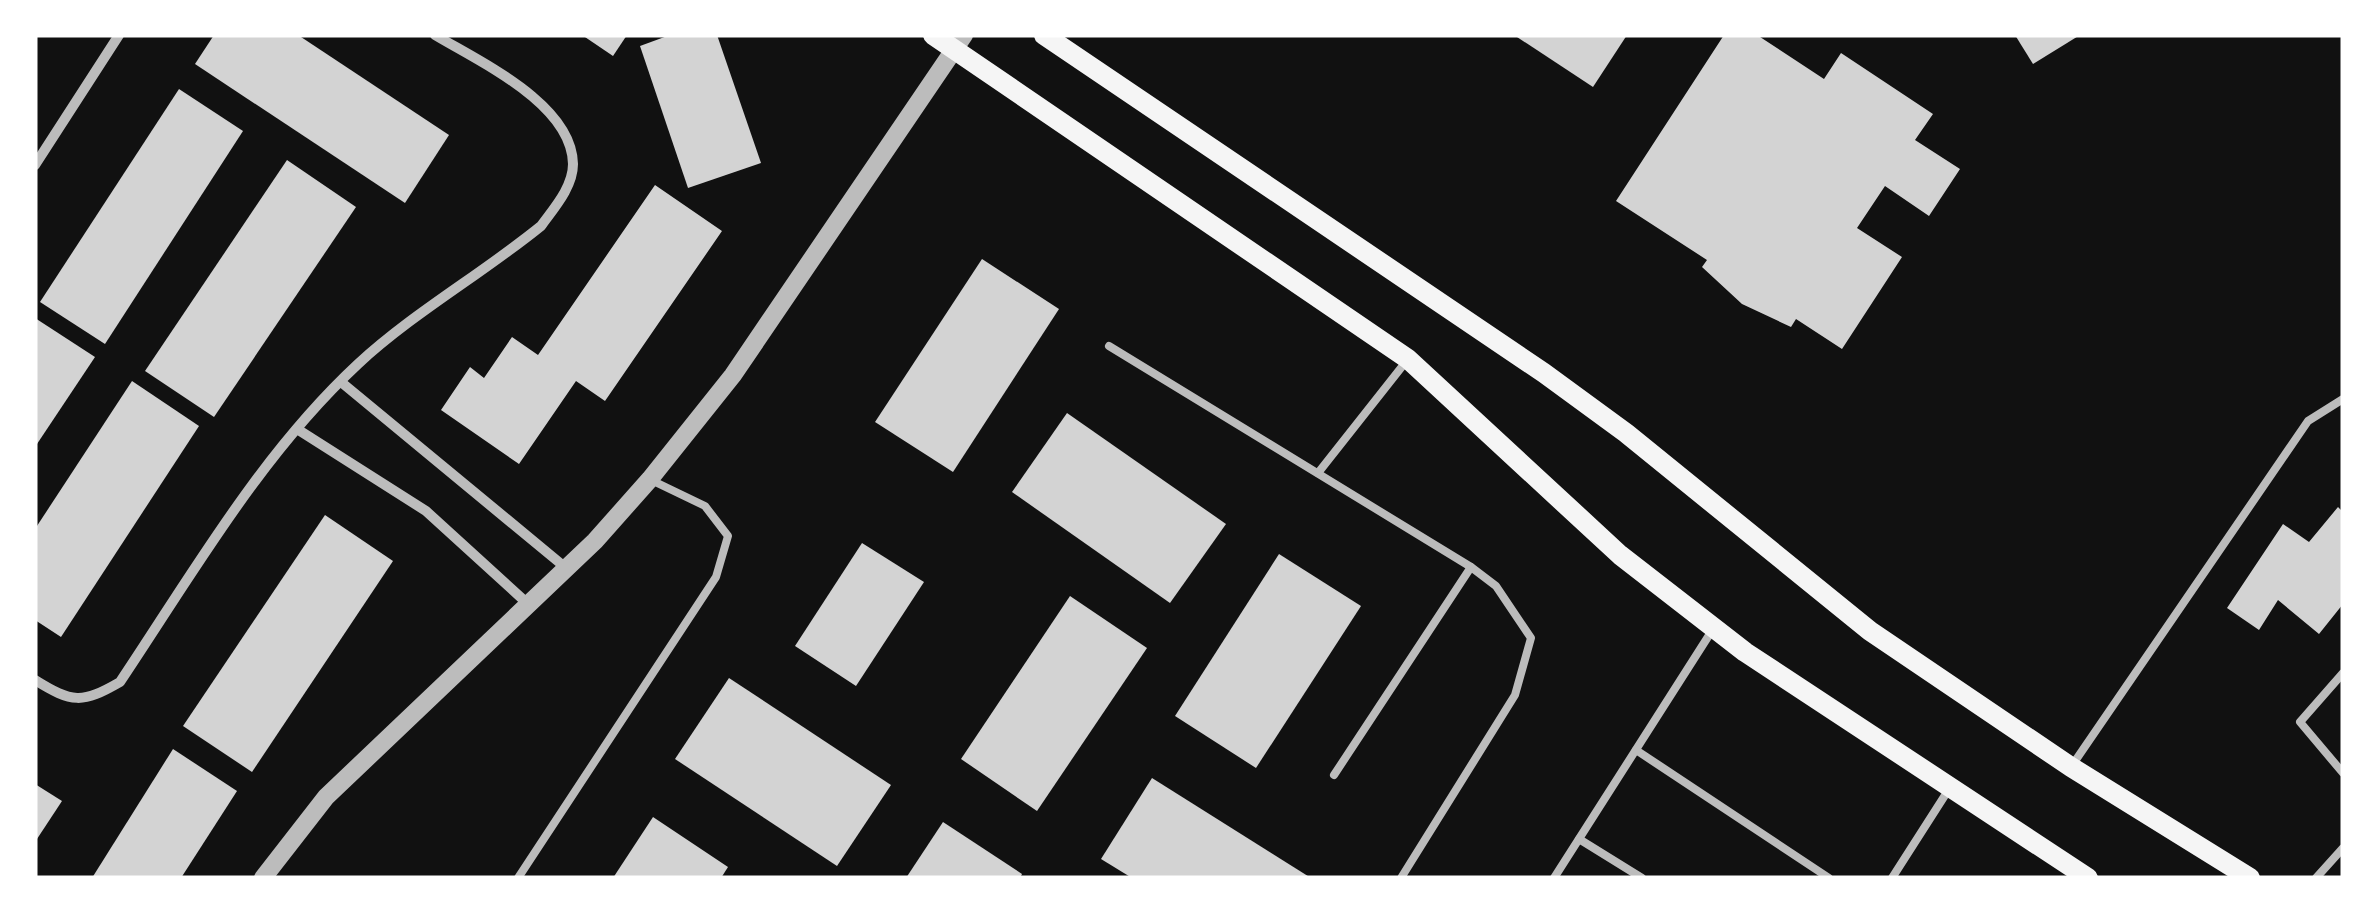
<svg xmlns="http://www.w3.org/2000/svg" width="2378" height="913" viewBox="0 0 2378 913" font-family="'DejaVu Sans',sans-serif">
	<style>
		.building { fill: #d3d3d3 }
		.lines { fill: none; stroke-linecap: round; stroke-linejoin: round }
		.service { stroke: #bcbcbc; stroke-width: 8 }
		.minor { stroke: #bcbcbc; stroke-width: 10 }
		.tertiary { stroke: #bcbcbc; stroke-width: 18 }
		.secondary { stroke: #f5f5f5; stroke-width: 20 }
	</style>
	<rect width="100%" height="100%" fill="#111"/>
	<g class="building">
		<path d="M214 35H298L449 135 405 203 195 64Z"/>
		<path d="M582 35H627L613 56Z"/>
		<path d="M670 35H717L761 163 688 188 640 46Z"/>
		<path d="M1514 35H1627L1593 87Z"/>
		<path d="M1724 35H1757L1824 79 1841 53 1933 114 1915 140 1960 169 1929 216 1885 186 1857 228 1902 257 1842 349 1796 319 1791 327 1742 304 1702 267 1707 260 1616 201Z"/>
		<path d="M2015 35H2080L2033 64Z"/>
		<path d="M179 89 243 131 105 344 40 302Z"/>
		<path d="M287 160 356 207 214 417 145 371Z"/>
		<path d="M655 185 722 231 605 401 576 381 519 464 441 410 470 367 484 378 512 337 538 355Z"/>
		<path d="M982 259 1059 309 953 472 875 422Z"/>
		<path d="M35 318 95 357 35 447Z"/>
		<path d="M132 381 199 426 61 637 35 620V529Z"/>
		<path d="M1067 413 1226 524 1170 603 1012 492Z"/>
		<path d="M2338 507 2343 512V604L2319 634 2278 600 2259 630 2227 608 2283 524 2309 542Z"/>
		<path d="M325 515 393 561 252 772 183 726Z"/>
		<path d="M862 543 924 582 856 686 795 646Z"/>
		<path d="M1279 554 1361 606 1256 768 1175 716Z"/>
		<path d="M1070 596 1147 648 1037 811 961 759Z"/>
		<path d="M729 678 891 785 837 866 675 759Z"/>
		<path d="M173 749 237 791 181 878H92Z"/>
		<path d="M1152 778 1311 878H1132L1101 859Z"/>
		<path d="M35 784 62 801 35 842Z"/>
		<path d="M653 817 728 867 721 878H613Z"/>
		<path d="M943 822 1022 874 1020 878H906Z"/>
	</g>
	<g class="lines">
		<g class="service">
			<path d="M1109 346 1471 567 1496 586 1531 638 1515 695 1401 878"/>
			<path d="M1318 473 1408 359"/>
			<path d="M2343 673 2300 722 2343 773"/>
			<path d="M1636 750 1829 878"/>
			<path d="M2071 767 2308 421 2343 399"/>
			<path d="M1334 775 1471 567"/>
			<path d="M1579 839 1642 878"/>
			<path d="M518 878 716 577 728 536 705 506 651 480"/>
			<path d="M1554 878 1713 629"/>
			<path d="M1892 878 1949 789"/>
			<path d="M2316 878 2343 848"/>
		</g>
		<g class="minor">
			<path d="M35 165 119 35"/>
			<path d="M341 382 566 568"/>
			<path d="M297 429 426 511 528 604"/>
			<path d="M35 680C72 703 82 704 120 682 193 573 261 454 358 364 413 313 482 274 541 226 554 208 573 187 573 164 572 104 480 62 435 35"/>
		</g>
		<path class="tertiary" d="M263 878 326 797 595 541 650 479 733 375 964 35"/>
		<g class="secondary">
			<path d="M933 35 1408 359 1620 555 1745 652 2088 878"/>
			<path d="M1044 35 1544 373 1626 433 1870 631 2071 767 2250 878"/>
		</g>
	</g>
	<rect width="2378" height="913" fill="none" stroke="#ffffff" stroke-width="75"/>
</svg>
